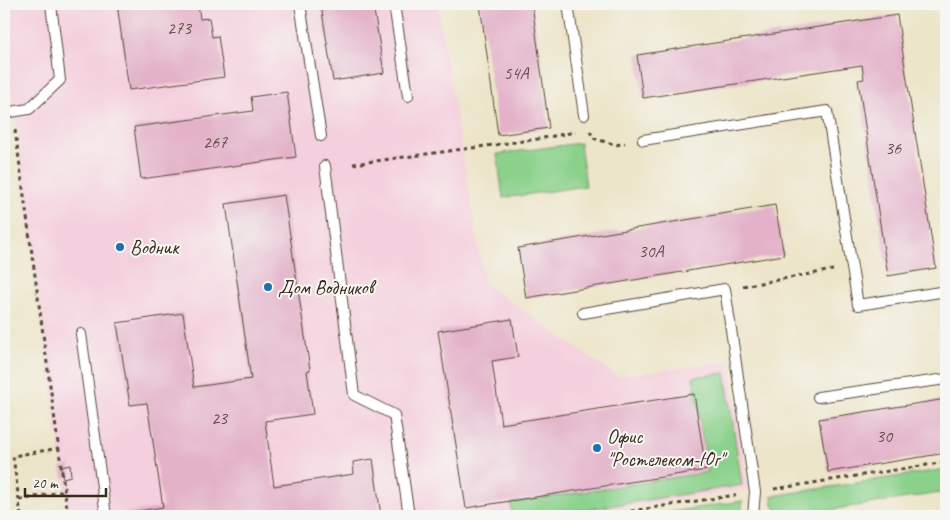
<svg xmlns="http://www.w3.org/2000/svg" width="950" height="520" viewBox="0 0 950 520" font-family="Caveat,sans-serif">
	<style>
		.built { fill: #f4cfdd }
		.green { fill: #8bd18b; stroke: #637e54 }
		.building { fill: #e3b2c9 }
		.lines { fill: none; stroke-linecap: round; stroke-linejoin: round }
		.service-casing { stroke: #564638; stroke-width: 12 }
		.path { stroke: #564638; stroke-width: 3; stroke-dasharray: 4 4; stroke-linecap: butt }
		.service { stroke: #fff; stroke-width: 10 }
		.poi-dot { fill: #1f6fb2; stroke: #f6f6f2; stroke-width: 2 }
		.labels { text-anchor: middle; dominant-baseline: central; stroke-width: 4; stroke-linejoin: round; paint-order: stroke }
		.number-label { font-size: 18px; fill: #654c49 }
		.poi-label { font-size: 20px; fill: #3b2a1e; stroke: #f6f6f2; text-anchor: start }
	</style>
	<rect width="100%" height="100%" fill="#f6f6f2"/>
	<filter id="ink" filterUnits="userSpaceOnUse"><feTurbulence type="fractalNoise" baseFrequency=".02" numOctaves="2"/><feDisplacementMap in="SourceGraphic" scale="10" xChannelSelector="R" yChannelSelector="G"/><feConvolveMatrix kernelMatrix="1 2 1 2 8 2 1 2 1" color-interpolation-filters="sRGB"/></filter>
	<filter id="wash" filterUnits="userSpaceOnUse"><feTurbulence type="fractalNoise" baseFrequency=".0096" numOctaves="4" result="noise"/><feDisplacementMap in="SourceGraphic" scale="20" xChannelSelector="R" yChannelSelector="G"/><feGaussianBlur stdDeviation="1.12" result="paint"/><feColorMatrix in="noise" values="0 0 0 0 0 0 0 0 0 0 0 0 0 0 0 0 0 1.4 0 .05"/><feComposite in="paint" operator="in"/></filter>
	<g filter="url(#wash)">
		<rect width="100%" height="100%" fill="#ede5c9"/>
		<path class="built" d="M4 4H437L485 284 617 376 729 361 748 489 564 516H68L4 35Z"/>
		<g class="green">
			<path d="M580 143 586 186 503 198 497 154Z"/>
			<path d="M725 373 742 485 545 516H513L511 505 512 503 708 472 693 377Z"/>
			<path d="M946 469V492L797 515C789 515 777 514 773 505 772 502 772 499 772 496Z"/>
			<path d="M742 501V509L739 516H645Z"/>
		</g>
		<g id="blocks">
			<g class="building">
				<path d="M117 4H198L200 19 209 18 212 37 218 36 224 77 129 90Z"/>
				<path d="M327 4H373L384 73 333 81 321 5Z"/>
				<path d="M480 4H532L549 128 498 135Z"/>
				<path d="M897 15 936 268 888 276 858 80 864 79 862 65 643 98 637 55Z"/>
				<path d="M287 92 296 157 141 179 134 127 253 111 251 97Z"/>
				<path d="M284 195 310 370 307 371 313 414 265 421 274 486 354 474 353 462 373 459 381 516H127V513L163 507 147 403 130 405 117 323 183 313 194 387 251 379 226 204Z"/>
				<path d="M775 205 784 255 526 298 518 248Z"/>
				<path d="M512 319 518 357 492 361 501 424 694 394 706 470 466 508 438 331Z"/>
				<path d="M946 399V453L828 472 819 419Z"/>
				<path d="M70 465 71 476 63 478 61 467Z"/>
			</g>
		</g>
	</g>
	<g filter="url(#ink)">
		<use href="#blocks" fill-opacity="0" stroke="#564638" stroke-width="1"/>
		<g class="lines">
			<g class="service-casing">
				<g id="service">
					<path d="M300 4 321 136"/>
					<path d="M394 4 408 96"/>
					<path d="M568 4 584 115"/>
					<path d="M4 113 29 109 60 80 51 4"/>
					<path d="M643 140 827 111 858 305 946 291"/>
					<path d="M325 166 354 395 394 415 409 516"/>
					<path d="M583 313 725 289 755 492 753 516"/>
					<path d="M81 334 106 516"/>
					<path d="M818 397 946 379"/>
				</g>
			</g>
			<g class="path">
				<path d="M4 53 10 94"/>
				<path d="M15 130 68 516"/>
				<path d="M590 131 593 138 616 145 625 143"/>
				<path d="M353 164 538 139 575 132"/>
				<path d="M743 286 833 270"/>
				<path d="M774 489 946 462"/>
				<path d="M19 500 65 491"/>
				<path d="M21 516 13 456 59 448"/>
				<path d="M599 516 736 495"/>
			</g>
			<use href="#service" class="service"/>
		</g>
	</g>
	<g class="poi-dot">
		<circle cx="120" cy="247" r="5"/>
		<circle cx="268" cy="287" r="5"/>
		<circle cx="597" cy="448" r="5"/>
	</g>
	<g class="labels">
		<g class="number-label">
			<text x="179" y="28">273</text>
			<text x="516" y="73">54А</text>
			<text x="215" y="142">267</text>
			<text x="893" y="148">36</text>
			<text x="651" y="251">30А</text>
			<text x="219" y="418">23</text>
			<text x="884" y="436">30</text>
		</g>
		<g class="poi-label">
			<text x="130" y="247">Водник</text>
			<text x="278" y="287">Дом Водников</text>
			<text x="607" y="436">Офис<tspan x="607" dy="23">"Ростелеком-Юг"</tspan></text>
		</g>
	</g>
	<rect width="950" height="520" fill="none" stroke="#f6f6f2" stroke-width="20"/>
	<path d="M25 488v8h81v-8" fill="none" stroke="#3b2a1e" stroke-width="2.5"/>
	<text x="32" y="488" font-size="15" fill="#3b2a1e" stroke="#f6f6f2" stroke-width="4" paint-order="stroke">20 m</text>
</svg>
